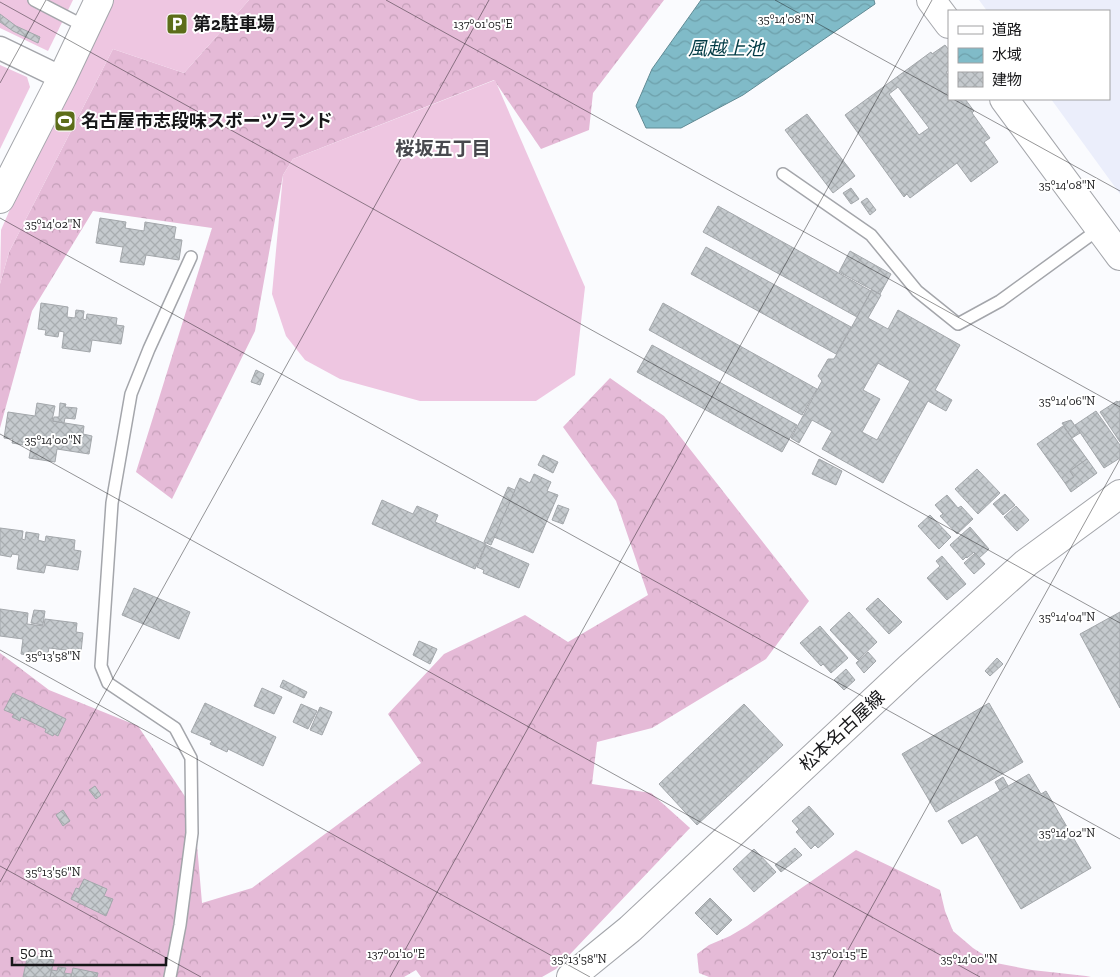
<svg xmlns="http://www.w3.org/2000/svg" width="1120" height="977" viewBox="0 0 1120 977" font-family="'Zilla Slab','Noto Sans JP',serif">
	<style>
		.built { fill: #ebeefb }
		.forest { fill: url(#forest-crowns) }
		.pitch { fill: #eec6e1 }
		.water { fill: url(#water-waves); stroke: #608a94 }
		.building { fill: url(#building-cross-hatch); stroke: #a3a7ab; fill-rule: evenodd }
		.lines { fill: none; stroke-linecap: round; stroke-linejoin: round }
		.service-casing { stroke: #a4a6ab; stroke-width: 14 }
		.minor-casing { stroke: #a4a6ab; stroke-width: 25 }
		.tertiary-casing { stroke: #a4a6ab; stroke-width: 30 }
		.secondary-casing { stroke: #a4a6ab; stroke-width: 30 }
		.service { stroke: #fff; stroke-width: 11 }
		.minor { stroke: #fff; stroke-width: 22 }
		.tertiary { stroke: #fff; stroke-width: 28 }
		.secondary { stroke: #fff; stroke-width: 28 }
		.ticks { fill: none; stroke: #171719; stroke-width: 1; stroke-opacity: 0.45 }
		.labels { text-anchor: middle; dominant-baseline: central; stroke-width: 4; stroke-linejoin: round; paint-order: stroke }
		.poi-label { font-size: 18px; font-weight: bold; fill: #171719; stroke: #fff; text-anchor: start }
		.street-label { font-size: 18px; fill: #171719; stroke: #fff }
		.water-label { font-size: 19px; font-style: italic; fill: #023b45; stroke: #fff }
		.neighbourhood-label { font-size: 19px; font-weight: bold; fill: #48494e; stroke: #fff }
		.ticks-label { font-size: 12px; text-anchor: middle; fill: #171719; stroke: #fff; stroke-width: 4; stroke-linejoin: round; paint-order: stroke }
	</style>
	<defs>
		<pattern id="forest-crowns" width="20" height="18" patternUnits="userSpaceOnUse" patternTransform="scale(1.25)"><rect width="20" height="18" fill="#e5bad7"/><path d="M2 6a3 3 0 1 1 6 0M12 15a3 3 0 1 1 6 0" fill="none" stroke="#c49fb8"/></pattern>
		<pattern id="water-waves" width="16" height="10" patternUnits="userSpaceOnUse" patternTransform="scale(1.25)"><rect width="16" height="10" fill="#80bbc8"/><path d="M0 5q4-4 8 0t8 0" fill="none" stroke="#6ea0ab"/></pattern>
		<pattern id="building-cross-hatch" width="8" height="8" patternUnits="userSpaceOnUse" patternTransform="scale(1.25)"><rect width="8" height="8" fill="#c5cace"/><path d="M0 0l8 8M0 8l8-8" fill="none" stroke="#a8adb0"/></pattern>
	</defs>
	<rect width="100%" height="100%" fill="#fafbfe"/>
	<path class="built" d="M979 0H1120V194L1051 99H1109V11H987Z"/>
	<g class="forest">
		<path d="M249 0H664L593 93 589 130 541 149 494 80 293 159 283 175 255 331 172 499 136 472 212 228 93 211 32 311 0 428V284L9 252 113 49 184 73Z"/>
		<path d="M610 378 664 416 809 601 766 659 652 728 597 742 592 784 651 793 690 828 556 969 542 977H421L416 970 404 977H0V653L49 690 138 726 194 810 202 903 252 888 421 763 388 714 444 654 525 615 568 642 648 595 616 501 563 427Z"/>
		<path d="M856 850 940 890 945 911 953 931 973 948 996 963 1032 970 1086 976 1091 977H709L699 973 697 954 709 945 730 936 747 926Z"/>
	</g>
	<g class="pitch">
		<path d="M0 0H73L48 51 0 28Z"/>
		<path d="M114 0H249L184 73 113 49 9 252 0 284 1 230 28 168 92 47Z"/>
		<path d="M0 65 27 77 30 87 0 149Z"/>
		<path d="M495 80 585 287 575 375 536 401H420L340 379 305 360 286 336 272 294 283 175 293 159Z"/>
	</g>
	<path class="water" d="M701 0H874L875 4 743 95 681 128H646L636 106 652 69Z"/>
	<g class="building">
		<path d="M0 14 16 26 40 37 38 43 13 31 0 22Z"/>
		<path d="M945 45 949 50V70L946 72 949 76V99H965L974 111 972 113 990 138 984 142 998 162 971 182 957 163 910 198 907 194 904 197 845 115 931 52 932 54ZM898 87 929 128 919 135 889 94Z"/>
		<path d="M807 114 855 176 833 193 785 130Z"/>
		<path d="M851 188 859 199 851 204 843 193Z"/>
		<path d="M867 198 876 210 870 215 861 202Z"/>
		<path d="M718 206 871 291 857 317 703 232Z"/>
		<path d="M100 218 126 222 125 228 144 231 145 222 176 227 174 239 182 240 179 260 146 255 144 265 120 262 123 247 96 243Z"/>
		<path d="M706 247 851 327 836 354 691 274Z"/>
		<path d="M850 251 891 274 880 294 839 272Z"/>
		<path d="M872 290 881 295 868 318 888 329 898 310 960 345 935 390 952 400 946 411 928 401 883 483 822 449 832 431 812 420 799 443 791 438 822 381 818 376 828 359H834ZM878 363 910 381 877 440 862 432 880 399 863 390Z"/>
		<path d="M41 303 68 307 67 317 75 318 76 310 84 311 83 319 86 320 87 314 117 318 116 325 124 326 121 344 92 340 90 352 62 348 64 332 59 331 58 337 45 335 46 330 38 329Z"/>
		<path d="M663 303 817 389 802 415 649 330Z"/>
		<path d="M652 345 797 425 782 452 637 372Z"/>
		<path d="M256 370 264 374 260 385 251 382Z"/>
		<path d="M1117 401 1118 402 1120 401V442L1100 412Z"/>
		<path d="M37 403 55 406 52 421 84 426 83 434 92 436 89 454 57 449 55 462 29 458 32 442 25 441 24 445 12 443 13 439 4 438 8 412 35 416Z"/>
		<path d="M60 403 66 404 65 407 77 408 75 419 65 418 64 423 53 421 54 417H59Z"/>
		<path d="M1096 411 1120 445V458L1104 468 1075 425Z"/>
		<path d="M1071 420 1080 433 1072 438 1062 423Z"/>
		<path d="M1063 426 1087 459 1070 471 1074 477 1065 483 1037 444Z"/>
		<path d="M543 455 558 462 553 473 538 465Z"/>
		<path d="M819 459 842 471 836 485 812 474Z"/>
		<path d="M1087 459 1097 473 1071 492 1065 483 1074 477 1070 471Z"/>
		<path d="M977 469 1000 493 978 514 955 489Z"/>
		<path d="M534 474 551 482 547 491 558 495 533 553 494 537 520 478 530 483Z"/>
		<path d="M508 487 515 490 491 545 484 542Z"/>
		<path d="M1005 494 1015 505 1003 515 993 504Z"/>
		<path d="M947 495 958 508 961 506 973 519 957 534 940 516 943 514 935 505Z"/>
		<path d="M382 500 413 514 417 506 438 515 435 522 486 544 475 569 372 524Z"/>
		<path d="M558 505 569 509 563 524 552 520Z"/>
		<path d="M1016 506 1029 520 1017 531 1004 517Z"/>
		<path d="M930 515 951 537 939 549 918 526Z"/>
		<path d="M970 527 989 549 979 558 974 552 967 558 966 557 963 560 950 545Z"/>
		<path d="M0 528 23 531 22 539 25 540 26 532 39 534 38 540 45 542 46 536 75 540 74 550 81 551 78 570 46 565 44 573 17 569 19 555 12 554 11 557 0 555Z"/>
		<path d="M486 545 529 564 519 588 483 573 484 570 477 567Z"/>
		<path d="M975 553 985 564 974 574 964 563Z"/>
		<path d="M942 556 966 584 947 600 927 578 940 566 936 561Z"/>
		<path d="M134 588 190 612 179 639 122 615Z"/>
		<path d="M878 598 902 622 889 634 866 609Z"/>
		<path d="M0 609 28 613 27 624 44 626 45 619 77 623 76 632 83 633 81 652 49 648 47 658 21 654 23 639 0 636Z"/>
		<path d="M34 610 45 611 43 625 31 623Z"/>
		<path d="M849 612 877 642 858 660 830 630Z"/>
		<path d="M1120 612V708L1080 634Z"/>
		<path d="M820 626 848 658 831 673 823 664 821 666 800 643Z"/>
		<path d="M419 641 437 649 430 664 413 655Z"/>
		<path d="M868 652 876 661 864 673 856 663Z"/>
		<path d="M997 658 1003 664 990 676 985 671Z"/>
		<path d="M846 669 855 680 844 690 834 680Z"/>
		<path d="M283 680 307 692 304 698 280 687Z"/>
		<path d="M262 688 282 697 274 714 254 706Z"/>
		<path d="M13 693 66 719 58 736 54 734 53 736 45 732 46 729 21 717 20 721 12 717 14 714 4 710Z"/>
		<path d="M205 703 276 737 263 766 228 749 227 752 210 744 212 741 191 732Z"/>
		<path d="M989 703 1023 762 936 812 902 754Z"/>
		<path d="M301 704 317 711 308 729 293 722Z"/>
		<path d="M744 704 783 745 697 825 659 784Z"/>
		<path d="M320 707 332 712 322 735 310 730Z"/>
		<path d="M1029 774 1041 794 1046 791 1091 868 1021 909 977 835 962 844 948 821Z"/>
		<path d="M1003 777 1008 786 1000 791 995 782Z"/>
		<path d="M95 786 101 795 96 799 89 790Z"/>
		<path d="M809 806 834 834 818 848 815 845 811 849 796 832 799 829 792 821Z"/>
		<path d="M63 810 70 821 63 826 56 815Z"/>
		<path d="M795 848 802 855 781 872 775 865Z"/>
		<path d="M754 849 776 872 754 892 733 869Z"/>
		<path d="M84 879 107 889 104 896 113 899 106 916 71 899 76 888 79 889Z"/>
		<path d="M710 898 732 920 717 935 695 913Z"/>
		<path d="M28 954 54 960 50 977H23Z"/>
		<path d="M58 967 66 968 64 973 71 974V977H50L52 970 57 971Z"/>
		<path d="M73 968 98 973 97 977H71Z"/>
	</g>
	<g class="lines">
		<g class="service-casing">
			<g id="service">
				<path d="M34 0 86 27"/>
				<path d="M783 174 871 235 917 291 958 324 1000 301 1099 229"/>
				<path d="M170 977 180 925 192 833 191 758 175 728 108 683 101 666 112 503 131 394 149 349 191 257"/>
			</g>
		</g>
		<g class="minor-casing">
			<path id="minor" d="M0 48 62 78"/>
		</g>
		<g class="tertiary-casing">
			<g id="tertiary">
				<path d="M931 0 949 24"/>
				<path d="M1004 99 1120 256"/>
				<path d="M0 199 62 78 99 0"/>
			</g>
		</g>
		<g class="secondary-casing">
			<path id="secondary" d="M571 977 630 929 909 668 1026 563 1120 494"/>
		</g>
		<use href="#service" class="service"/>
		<use href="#minor" class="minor"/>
		<use href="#tertiary" class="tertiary"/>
		<use href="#secondary" class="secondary"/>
	</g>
	<path class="ticks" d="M386 0 1120 407M775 0 949 96M0 2 1120 623M0 83 46 0M953 99 1120 191M0 218 1120 839M0 434 980 977M0 650 590 977M0 866 201 977M0 882 489 0M390 977 932 0M833 977 1120 459"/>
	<defs>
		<g id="parking-square" transform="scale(1.125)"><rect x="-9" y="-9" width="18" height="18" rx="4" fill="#5c6d19" stroke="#fff"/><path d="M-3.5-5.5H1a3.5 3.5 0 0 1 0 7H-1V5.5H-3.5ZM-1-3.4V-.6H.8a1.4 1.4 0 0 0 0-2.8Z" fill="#fff"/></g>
		<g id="stadium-square" transform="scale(1.125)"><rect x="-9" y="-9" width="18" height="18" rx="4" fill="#5c6d19" stroke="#fff"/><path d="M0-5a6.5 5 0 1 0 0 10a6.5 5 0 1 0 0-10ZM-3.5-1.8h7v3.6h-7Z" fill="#fff"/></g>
	</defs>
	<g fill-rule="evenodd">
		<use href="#parking-square" x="177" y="24"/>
		<use href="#stadium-square" x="65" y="121"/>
	</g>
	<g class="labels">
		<g class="poi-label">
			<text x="193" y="24">第2駐車場</text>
			<text x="81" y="121">名古屋市志段味スポーツランド</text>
		</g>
		<g class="street-label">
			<text transform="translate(842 731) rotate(-43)">松本名古屋線</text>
		</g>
		<g class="water-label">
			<text x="726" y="48">風越上池</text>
		</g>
		<g class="neighbourhood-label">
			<text x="443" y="148">桜坂五丁目</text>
		</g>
	</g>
	<g class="ticks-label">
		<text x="786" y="23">35°14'08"N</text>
		<text x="483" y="28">137°01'05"E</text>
		<text x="1067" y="189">35°14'08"N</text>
		<text x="53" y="228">35°14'02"N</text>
		<text x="1067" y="405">35°14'06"N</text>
		<text x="53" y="444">35°14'00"N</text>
		<text x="1067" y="621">35°14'04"N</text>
		<text x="53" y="660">35°13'58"N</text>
		<text x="1067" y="837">35°14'02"N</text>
		<text x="53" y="876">35°13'56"N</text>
		<text x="396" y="958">137°01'10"E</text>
		<text x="839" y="958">137°01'15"E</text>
		<text x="579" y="963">35°13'58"N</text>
		<text x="969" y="963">35°14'00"N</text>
	</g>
	<rect x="948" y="10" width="162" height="90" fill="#ffffff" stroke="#a2a2a3"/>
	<rect x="958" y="26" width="25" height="8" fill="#ffffff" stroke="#a2a2a3"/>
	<text x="992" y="35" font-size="15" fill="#171719">道路</text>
	<rect x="958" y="48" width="25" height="15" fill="url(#water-waves)" stroke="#a2a2a3"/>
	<text x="992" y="60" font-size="15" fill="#171719">水域</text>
	<rect x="958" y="72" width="25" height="15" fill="url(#building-cross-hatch)" stroke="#a2a2a3"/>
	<text x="992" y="85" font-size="15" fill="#171719">建物</text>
	<path d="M12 957v8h154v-8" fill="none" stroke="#171719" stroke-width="2.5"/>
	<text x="20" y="957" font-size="15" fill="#171719" stroke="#ffffff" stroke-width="4" paint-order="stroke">50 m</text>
</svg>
